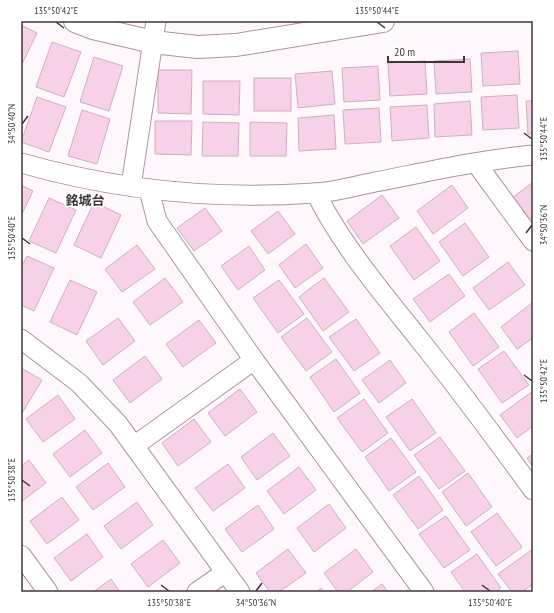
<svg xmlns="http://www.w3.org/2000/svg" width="554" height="613" viewBox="0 0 554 613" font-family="'PT Sans Narrow','Noto Sans JP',sans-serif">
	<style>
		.building { fill: #f6d1e8; stroke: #ccb0c1 }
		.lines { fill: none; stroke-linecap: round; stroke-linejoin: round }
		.street-casing { stroke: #ad93a3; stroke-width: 21 }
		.secondary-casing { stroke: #ad93a3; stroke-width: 24 }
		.street { stroke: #fff; stroke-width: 19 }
		.secondary { stroke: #fff; stroke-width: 22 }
		.ticks { fill: none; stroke: #41353c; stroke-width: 1.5 }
		.labels { text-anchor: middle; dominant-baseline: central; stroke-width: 3; stroke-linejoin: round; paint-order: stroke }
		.quarter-label { font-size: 13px; font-weight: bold; fill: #41353c; stroke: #fff }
		.neatline { fill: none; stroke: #41353c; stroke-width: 1.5 }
		.ticks-label { font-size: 10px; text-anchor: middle; fill: #41353c }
	</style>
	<rect width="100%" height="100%" fill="#fef8fc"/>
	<g class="building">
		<path d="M21 25 37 33 21 66Z"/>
		<path d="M52 42 81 52 64 97 36 87Z"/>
		<path d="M518 51 520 84 483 86 481 53Z"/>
		<path d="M94 57 123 66 109 111 80 102Z"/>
		<path d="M470 59 472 92 436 94 434 61Z"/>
		<path d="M425 61 427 94 390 96 388 63Z"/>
		<path d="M378 66 380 100 344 102 342 68Z"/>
		<path d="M158 70H192L191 114 158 113Z"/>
		<path d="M332 71 335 104 298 108 295 74Z"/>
		<rect x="254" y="78" width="37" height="33"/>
		<path d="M203 81H240L239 115 203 114Z"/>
		<path d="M517 95 519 128 483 130 481 97Z"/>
		<path d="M37 97 66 107 49 152 21 142Z"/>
		<path d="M470 101 472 135 435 137 434 104Z"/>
		<path d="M526 101H533V134H528Z"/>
		<path d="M427 105 429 138 392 141 390 107Z"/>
		<path d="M379 108 381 142 345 144 343 110Z"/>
		<path d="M82 110 110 119 97 164 68 156Z"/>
		<path d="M334 115 336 149 299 151 298 118Z"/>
		<path d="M155 121H192L191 155 155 154Z"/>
		<path d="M203 122 239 123 238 156H202Z"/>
		<path d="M250 122 287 123 286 156H250Z"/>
		<path d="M533 182V217L529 220 512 198Z"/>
		<path d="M21 185 33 191 21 216Z"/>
		<path d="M452 185 468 208 433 234 417 211Z"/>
		<path d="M382 195 399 218 363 244 347 221Z"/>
		<path d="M49 198 76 210 56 253 29 241Z"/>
		<path d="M94 202 121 215 101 258 74 245Z"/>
		<path d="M205 208 222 231 194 251 177 228Z"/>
		<path d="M278 211 295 234 268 254 251 231Z"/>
		<path d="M465 223 489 257 463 276 439 242Z"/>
		<path d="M416 227 440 261 414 280 390 246Z"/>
		<path d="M306 244 323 268 295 288 279 265Z"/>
		<path d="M137 245 155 269 122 292 105 269Z"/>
		<path d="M249 246 265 270 238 290 221 266Z"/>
		<path d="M27 256 54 268 34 311 21 305V268Z"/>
		<path d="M508 262 525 285 489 310 473 288Z"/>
		<path d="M449 274 465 296 430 322 413 299Z"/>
		<path d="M165 278 183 302 150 325 133 302Z"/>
		<path d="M324 278 349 312 323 331 299 297Z"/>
		<path d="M70 280 97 292 77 335 50 322Z"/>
		<path d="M279 280 304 314 278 333 253 298Z"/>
		<path d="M533 302V338L517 349 501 327Z"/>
		<path d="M474 313 499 347 473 366 449 332Z"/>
		<path d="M118 318 135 341 103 365 86 341Z"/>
		<path d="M307 318 332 352 306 371 281 337Z"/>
		<path d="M356 319 380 353 354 371 329 337Z"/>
		<path d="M199 320 216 343 183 367 166 344Z"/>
		<path d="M504 351 529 385 502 403 478 369Z"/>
		<path d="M145 356 162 379 130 403 113 380Z"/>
		<path d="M336 359 360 393 334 412 310 377Z"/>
		<path d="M390 360 406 383 379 403 362 380Z"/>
		<path d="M21 368 42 380 21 415Z"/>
		<path d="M240 389 257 412 225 436 208 413Z"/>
		<path d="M533 391V426L517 438 500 415Z"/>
		<path d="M58 395 75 419 43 442 26 419Z"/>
		<path d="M364 399 388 433 362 452 337 418Z"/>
		<path d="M412 399 436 433 410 451 386 417Z"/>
		<path d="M194 419 211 442 178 466 162 443Z"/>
		<path d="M85 430 102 453 70 477 53 454Z"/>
		<path d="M273 433 290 456 257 480 241 457Z"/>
		<path d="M440 437 465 471 439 489 414 455Z"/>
		<path d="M391 438 416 472 389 491 365 457Z"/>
		<path d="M533 454V467L527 458Z"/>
		<path d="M29 460 46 483 21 502V466Z"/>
		<path d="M108 463 125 487 93 510 76 487Z"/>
		<path d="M228 464 245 488 213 511 195 488Z"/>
		<path d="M299 467 316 490 284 514 267 491Z"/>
		<path d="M468 473 492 507 466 526 442 492Z"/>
		<path d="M419 476 443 510 418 529 393 495Z"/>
		<path d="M62 497 79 520 47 544 30 521Z"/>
		<path d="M137 502 153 525 121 549 104 526Z"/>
		<path d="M329 504 346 528 314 552 297 528Z"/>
		<path d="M258 505 274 529 242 552 225 529Z"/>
		<path d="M497 513 522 547 496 566 471 532Z"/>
		<path d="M446 516 470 550 444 568 419 534Z"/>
		<path d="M87 534 103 557 71 581 54 558Z"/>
		<path d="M163 540 180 563 148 587 131 564Z"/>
		<path d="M288 549 306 573 279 592H270L256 573Z"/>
		<path d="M356 549 373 572 347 592H338L324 573Z"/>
		<path d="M533 549V584L522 592H512L498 574Z"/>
		<path d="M477 554 501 588 495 592H465L451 572Z"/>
		<path d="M111 579 120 592H93Z"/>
		<path d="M382 584 388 592H371Z"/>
		<path d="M321 588 324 592H316Z"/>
	</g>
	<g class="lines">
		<g class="street-casing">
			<g id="street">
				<path d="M21 163C116 190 216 200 315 193 335 192 355 186 375 182 427 172 480 160 533 155"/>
				<path d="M476 163 533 241"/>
				<path d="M131 186 156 21"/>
				<path d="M149 190 157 221 254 360 424 592"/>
				<path d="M316 193C340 243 384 295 419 339 459 389 496 439 533 490"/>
				<path d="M21 339 79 383 118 424 240 592"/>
				<path d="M134 446 254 360"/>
				<path d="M21 555 48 592"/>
				<path d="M197 592 226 572"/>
			</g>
		</g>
		<g class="secondary-casing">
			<path id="secondary" d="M75 21 93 28 153 42 197 47 236 45 383 21"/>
		</g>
		<use href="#street" class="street"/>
		<use href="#secondary" class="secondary"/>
	</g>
	<path class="ticks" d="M56 22 64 28M377 22 385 28M22 124 28 116M524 133 532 139M526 233 532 225M22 238 30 244M524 375 532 381M22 480 30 486M161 585 169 591M482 585 490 591M256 591 262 583"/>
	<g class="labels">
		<g class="quarter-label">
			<text x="85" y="200">銘城台</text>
		</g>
	</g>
	<rect width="554" height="613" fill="none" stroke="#ffffff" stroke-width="44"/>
	<path d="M388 56v6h76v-6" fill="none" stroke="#41353c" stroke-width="2"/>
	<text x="394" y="56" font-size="12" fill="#41353c" stroke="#ffffff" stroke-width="3" paint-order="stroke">20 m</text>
	<rect x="22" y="22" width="510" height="569" class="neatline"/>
	<g class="ticks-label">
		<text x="56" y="14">135°50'42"E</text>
		<text x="377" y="14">135°50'44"E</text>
		<text transform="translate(11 124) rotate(-90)" y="4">34°50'40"N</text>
		<text transform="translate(543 139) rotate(-90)" y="4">135°50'44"E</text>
		<text transform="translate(543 225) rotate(-90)" y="4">34°50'36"N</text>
		<text transform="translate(11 238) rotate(-90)" y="4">135°50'40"E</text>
		<text transform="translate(543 381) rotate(-90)" y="4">135°50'42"E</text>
		<text transform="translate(11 480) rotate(-90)" y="4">135°50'38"E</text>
		<text x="169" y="606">135°50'38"E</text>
		<text x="256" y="606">34°50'36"N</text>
		<text x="490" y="606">135°50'40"E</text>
	</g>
</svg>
